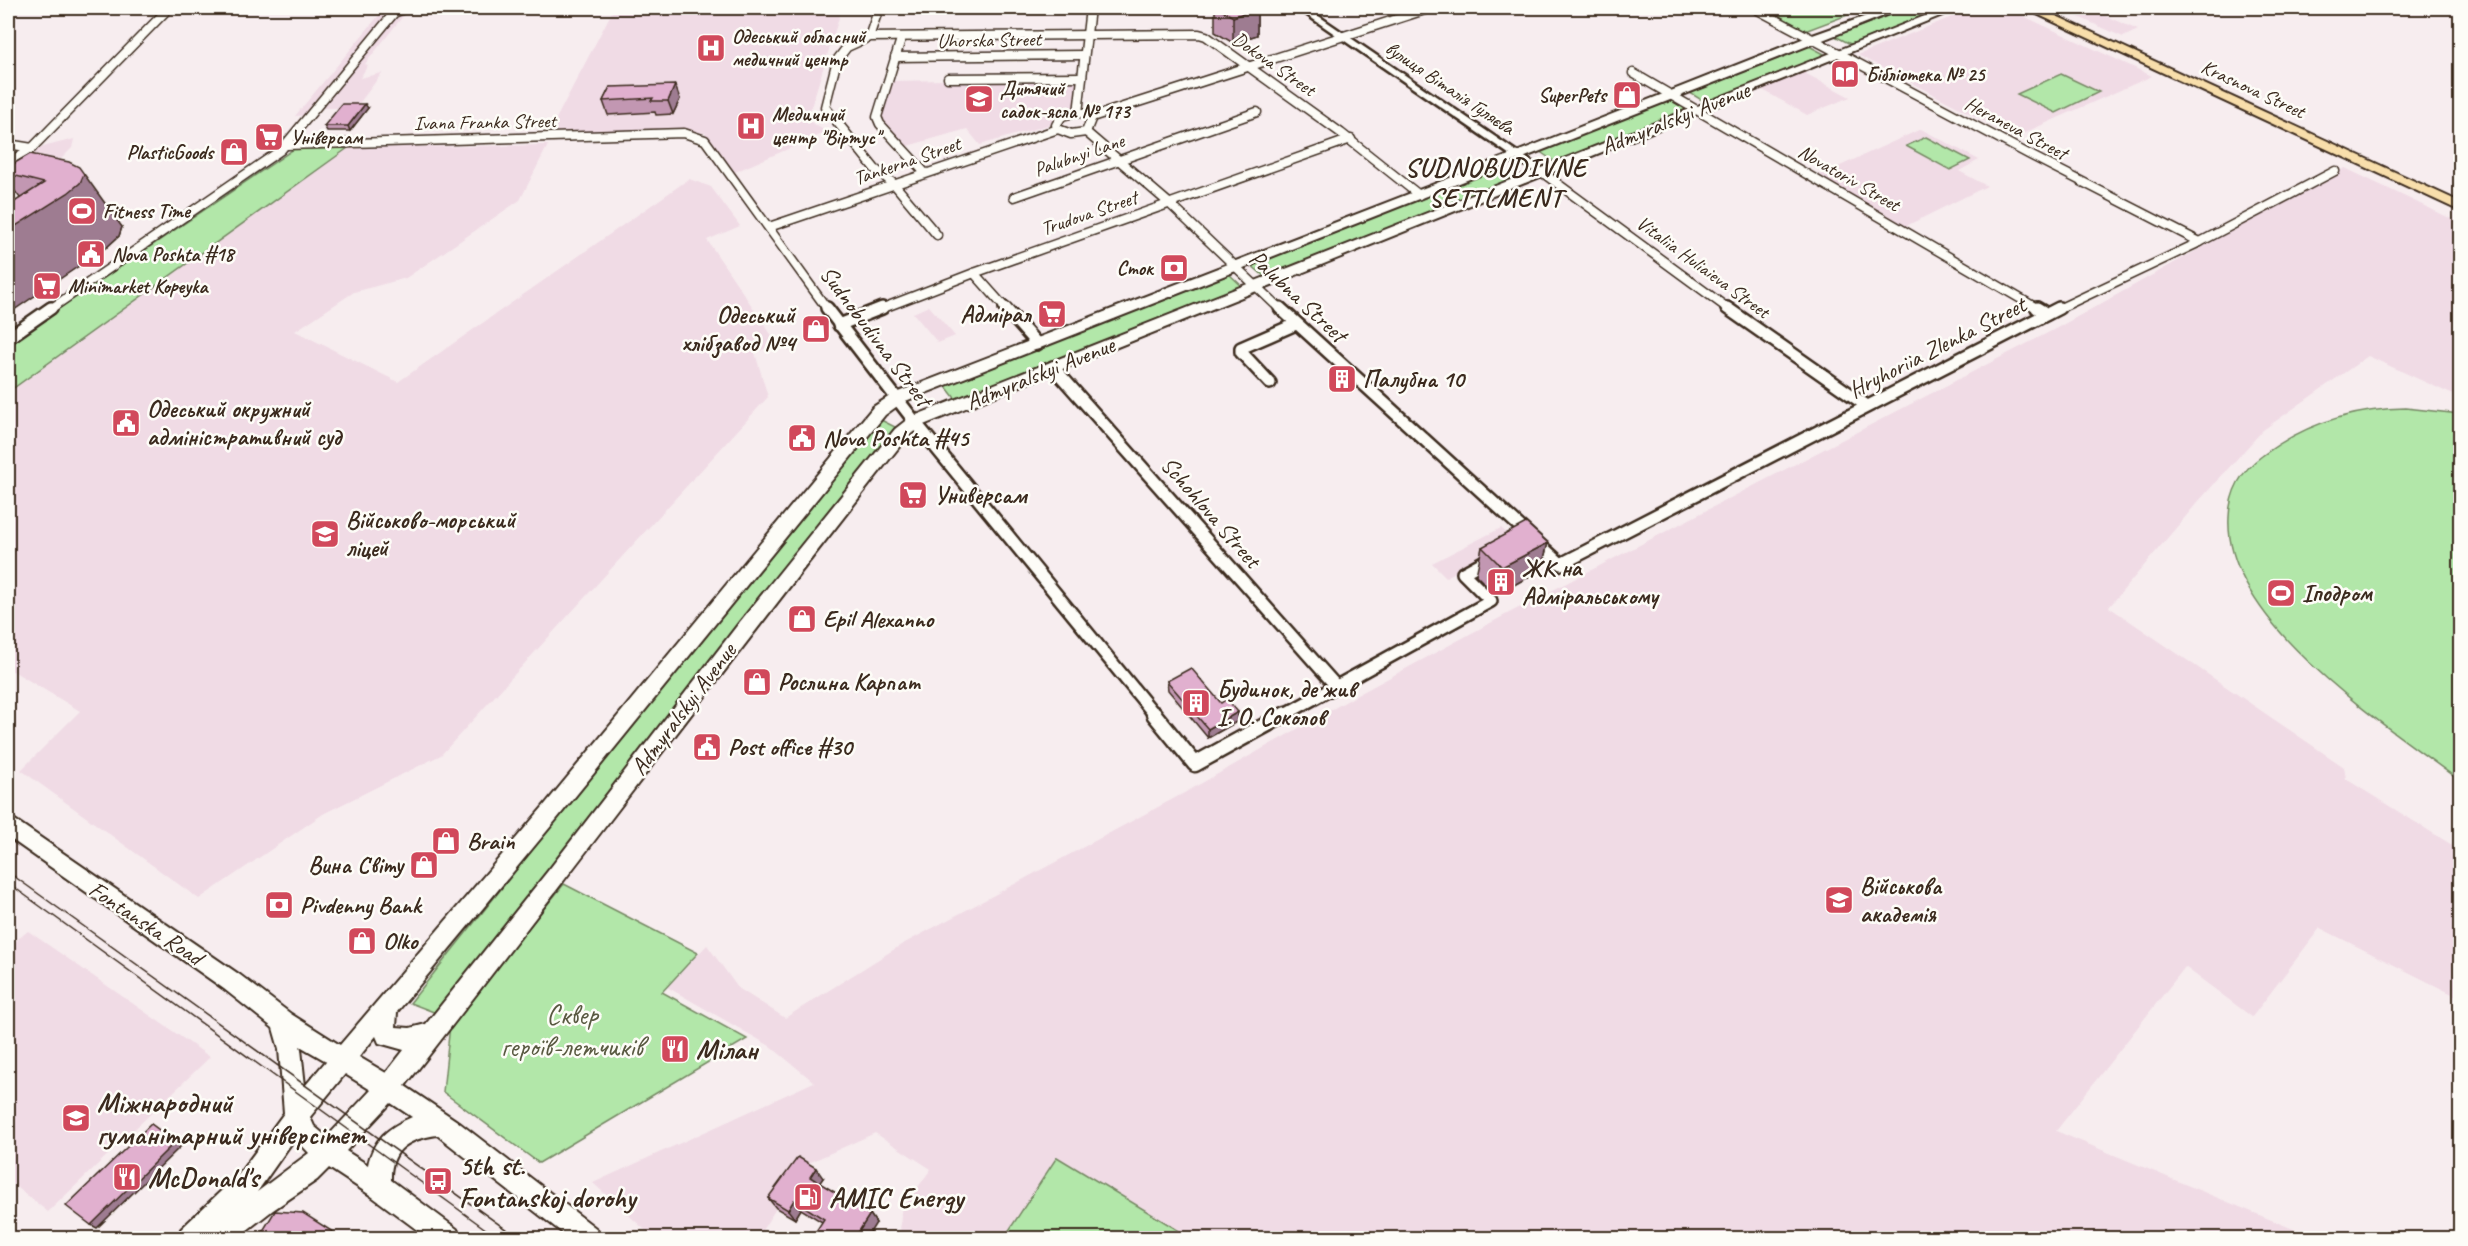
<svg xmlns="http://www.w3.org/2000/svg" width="2468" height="1246" viewBox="0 0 2468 1246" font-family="Caveat,sans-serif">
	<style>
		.built { fill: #f0dbe5 }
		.green { fill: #b2e7a9; stroke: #768864; stroke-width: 1.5 }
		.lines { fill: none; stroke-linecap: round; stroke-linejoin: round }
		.minor-far2-casing { stroke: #3b2a1e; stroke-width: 11 }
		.minor-far1-casing { stroke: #3b2a1e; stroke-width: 16 }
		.minor-casing { stroke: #3b2a1e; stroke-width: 19 }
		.tertiary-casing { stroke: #3b2a1e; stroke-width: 5 }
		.secondary-casing { stroke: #3b2a1e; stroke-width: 4 }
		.primary-casing { stroke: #3b2a1e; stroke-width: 4 }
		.minor-far2 { stroke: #fdfcf7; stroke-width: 8 }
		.minor-far1 { stroke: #fdfcf7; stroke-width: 11 }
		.minor { stroke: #fdfcf7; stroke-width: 14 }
		.tertiary { fill: #fdfcf7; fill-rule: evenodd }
		.secondary { fill: #fdfcf7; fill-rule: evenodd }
		.primary { fill: #f8deab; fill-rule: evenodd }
		.tram { stroke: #3b2a1e; stroke-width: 1.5 }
		.wall { fill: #c297b2; stroke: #3b2a1e; stroke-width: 1.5 }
		.shaded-wall { fill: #9e7b91; stroke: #3b2a1e; stroke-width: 1.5 }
		.building { fill: #e1b0cf; stroke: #3b2a1e; stroke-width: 1.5 }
		.labels { text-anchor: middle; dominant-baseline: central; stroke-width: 5; stroke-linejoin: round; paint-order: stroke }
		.far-poi-label { font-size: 20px; font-weight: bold; fill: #3b2a1e; stroke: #fdfcf7; text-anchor: start }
		.far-street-label { font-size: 20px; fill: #3b2a1e; stroke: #fdfcf7 }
		.street-label { font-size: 24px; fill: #3b2a1e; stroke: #fdfcf7 }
		.poi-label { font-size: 24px; font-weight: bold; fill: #3b2a1e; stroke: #fdfcf7; text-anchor: start }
		.far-district-label { font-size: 26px; font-weight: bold; letter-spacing: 1.5px; fill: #3b2a1e; stroke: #fdfcf7 }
		.near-park-label { font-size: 28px; fill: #595941; stroke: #fdfcf7 }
		.near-poi-label { font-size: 28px; font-weight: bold; fill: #3b2a1e; stroke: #fdfcf7; text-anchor: start }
	</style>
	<rect width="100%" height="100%" fill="#f7edef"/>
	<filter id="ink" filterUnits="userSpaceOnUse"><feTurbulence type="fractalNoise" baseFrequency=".0167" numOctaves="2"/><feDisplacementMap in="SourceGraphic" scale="12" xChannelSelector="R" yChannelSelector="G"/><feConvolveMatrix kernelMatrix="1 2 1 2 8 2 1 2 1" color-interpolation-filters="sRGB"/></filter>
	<g filter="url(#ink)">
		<g class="built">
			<path d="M385 8H413L407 15 403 16 365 64 368 65 360 78 382 73 358 105 351 108H321L315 115 295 116Z"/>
			<path d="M614 8H842L807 120 827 132 735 172 705 133 683 131 547 136Z"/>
			<path d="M1974 8H2006L2152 76 2015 137 1858 55Z"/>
			<path d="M2087 8 2138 30 2123 37 2072 14Z"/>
			<path d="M1797 69 1850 97 1807 115 1756 86Z"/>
			<path d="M1078 78 1072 118 980 145 967 129 904 147 879 119 889 81Z"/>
			<path d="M1921 129 1979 160 1959 171 1987 186 1904 227 1818 176Z"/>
			<path d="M74 139 72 148 59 161 31 156 39 148Z"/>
			<path d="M548 145 520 200 406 278 354 292 295 331 398 382 689 179 711 187 740 226 707 240 777 343 755 353 768 397 441 755 323 814 199 899 21 770 80 711 13 671 8 673V392L348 148Z"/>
			<path d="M2345 168 2460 223V398L2368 356 2263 430 2197 503 2109 607 2344 767 2346 779 2460 850V998L2320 928 2252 1017 2185 967 2056 1131 2315 1238H900L901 1211 931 1169 875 1133 804 1165 759 1235 762 1238H654L593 1183 814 1082 770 1046 667 987 707 945 738 988 785 1018 901 945 1186 792 1359 694 1507 614 2057 328Z"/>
			<path d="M929 306 955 336 938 343 913 313Z"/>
			<path d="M1501 528 1516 541 1446 577 1432 563Z"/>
			<path d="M28 931 210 1057 48 1212 8 1180V947Z"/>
		</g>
		<g class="green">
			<path d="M1761 8H1866L1805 31Z"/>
			<path d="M1908 8H1949L1854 46 1835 36Z"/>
			<path d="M1809 46 1828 56 1708 104 1690 93Z"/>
			<path d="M2061 74 2099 92 2056 113 2017 94Z"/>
			<path d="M1672 99 1692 111 1558 164 1539 151Z"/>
			<path d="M1926 137 1970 160 1950 170 1906 146Z"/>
			<path d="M348 148 8 392V343L294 149Z"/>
			<path d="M1497 167 1516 180 1267 279 1250 264Z"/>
			<path d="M1228 273 1245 289 958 402 944 384Z"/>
			<path d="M2406 408 2460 414V781C2386 725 2223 622 2229 517 2230 490 2241 471 2262 456 2304 424 2353 409 2406 408Z"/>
			<path d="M877 418 897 428 439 1014 410 1003Z"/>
			<path d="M564 884 698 953 662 992 747 1039 539 1163 443 1092 450 1025Z"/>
			<path d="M1057 1157 1191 1238H1004Z"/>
		</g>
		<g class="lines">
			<g class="minor-far2-casing">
				<g id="minor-far2">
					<path d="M879 8 869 37 847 47 837 60 825 107 875 169 894 184 937 235"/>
					<path d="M1754 8 2030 155 2200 242"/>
					<path d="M869 37 1199 34 1206 36 1341 133 1419 195"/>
					<path d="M901 39 877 117 880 124 925 173"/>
					<path d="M895 57 1084 55"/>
					<path d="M1633 73 2040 310"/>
					<path d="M948 78 1082 77"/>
					<path d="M1079 112 1092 117 1086 132 1071 134 1058 129 1056 125 1062 116Z"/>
					<path d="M1078 113 1090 8"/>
					<path d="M1092 117 1431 8"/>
					<path d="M1086 132 1170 204 1281 310"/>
					<path d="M8 144 32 148"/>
					<path d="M287 145 684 133 705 140 828 310"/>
					<path d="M8 163 32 148 169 8"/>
					<path d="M1543 173 1730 310"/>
					<path d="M1014 197 1257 112"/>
					<path d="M769 227 1058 129"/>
					<path d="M974 273 1007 310"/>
					<path d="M49 310 281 150 394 13 406 8"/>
					<path d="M878 310 974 273 1351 139"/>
					<path d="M2056 310 2200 242 2335 171"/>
				</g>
			</g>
			<g class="minor-far1-casing">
				<g id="minor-far1">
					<path d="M827 308 915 422 1155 715"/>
					<path d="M1005 308 1037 344"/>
					<path d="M1280 308 1561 564 2059 308"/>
					<path d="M1727 308 1867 406"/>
					<path d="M2037 308 2047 314"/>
					<path d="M839 325 882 308"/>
					<path d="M8 338 51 308"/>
					<path d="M1053 367 1336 686"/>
					<path d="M1270 383 1241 352V348L1296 324"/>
					<path d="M1284 715 1491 601 1463 573 1492 557"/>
				</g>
			</g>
			<g class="minor-casing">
				<path id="minor" d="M1154 714 1195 764 1286 714"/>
			</g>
			<g class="tertiary-casing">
				<path id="tertiary" d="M1297 8H1307L1548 173 1543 176 1539 175Z"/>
			</g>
			<g class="secondary-casing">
				<path id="secondary" d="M1889 8H1904L903 402 885 415 556 820 397 1012 396 1027 410 1028 426 1024 551 867 739 623 895 429 909 418 1945 8H1960L921 426 907 437C737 651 574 870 405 1086L457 1121 597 1229 600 1238H569L437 1135C410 1139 390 1148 391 1180L457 1229 460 1238H428L370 1195 329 1168 317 1180 273 1210 237 1238H178L181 1229 239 1174 284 1113 279 1049 273 1028 224 989 8 837V817L15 820 240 975 291 1014 340 1045 542 808 873 407 893 394 1514 153 1807 37ZM376 1036 379 1043 404 1050 386 1073 359 1057ZM300 1046 326 1061 305 1086 301 1049ZM345 1074 371 1090 327 1137 314 1126 310 1117ZM391 1103 412 1117C389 1127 373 1139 368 1165L346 1151ZM295 1138 309 1153 257 1192Z"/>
			</g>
			<g class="primary-casing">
				<path id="primary" d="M2024 8H2039L2460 202V211Z"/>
			</g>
			<use href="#minor-far2" class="minor-far2"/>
			<use href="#minor-far1" class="minor-far1"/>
			<use href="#minor" class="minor"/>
			<use href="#tertiary" class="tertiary"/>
			<use href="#secondary" class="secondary"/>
			<use href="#primary" class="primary"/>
			<g class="tram">
				<path d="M8 872 518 1238"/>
				<path d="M15 888 498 1238"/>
			</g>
		</g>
		<g class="wall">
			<path d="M1215 8H1257V35L1233 43 1215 32Z"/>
			<path d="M610 87 680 99 673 114 656 115 655 112 608 115 603 101Z"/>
			<path d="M368 108 350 131H327L324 126Z"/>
			<path d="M30 154 122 227 119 236 107 247 20 198 8 182V167Z"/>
			<path d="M1548 543 1541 570 1496 595 1476 575 1482 547Z"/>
			<path d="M1167 681 1221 703 1238 721 1208 738 1168 690Z"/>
			<path d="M823 1178 819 1183 870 1214 876 1223 822 1222 801 1209 795 1219 776 1208 768 1198Z"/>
		</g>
		<g class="shaded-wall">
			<path d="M1257 8V35L1233 43V17Z"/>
			<path d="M675 85 680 99 673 114 668 101Z"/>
			<path d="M365 104 368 108 350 131 348 126Z"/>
			<path d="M84 174 122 227 119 236 107 247 8 314V231Z"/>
			<path d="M1548 543 1541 570 1496 595 1502 567Z"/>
			<path d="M1238 712V721L1208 738V729Z"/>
			<path d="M151 1124 181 1146 97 1228 91 1225Z"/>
			<path d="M816 1168 823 1178 817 1187 810 1177Z"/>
			<path d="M794 1200 801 1209 795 1219 788 1210Z"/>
			<path d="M870 1214 876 1223 866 1239H854Z"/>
		</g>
		<g class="building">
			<path d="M1218 8H1257L1233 17Z"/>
			<path d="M675 85 668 101H651L653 98 603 101 610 87Z"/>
			<path d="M342 104H365L348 126H324Z"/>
			<path d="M30 154 69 162 79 167 84 174 80 183 68 193 8 231V206L44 183 8 174V167Z"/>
			<path d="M1526 523 1548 543 1502 567 1482 547Z"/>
			<path d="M1191 668 1221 703 1227 699 1238 712 1208 729 1167 681Z"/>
			<path d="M151 1124 175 1142 91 1225 66 1206Z"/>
			<path d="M798 1157 816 1168 810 1177 870 1214 854 1239H811L824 1219 794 1200 788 1210 768 1198Z"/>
			<path d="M275 1211 303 1213 344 1239H258Z"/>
		</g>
	</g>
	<defs>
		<g id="hospital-square" transform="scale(1.5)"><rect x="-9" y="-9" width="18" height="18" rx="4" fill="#d1495b" stroke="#fdfcf7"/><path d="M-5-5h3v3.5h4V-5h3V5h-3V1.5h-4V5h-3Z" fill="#fff"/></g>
		<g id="library-square" transform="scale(1.5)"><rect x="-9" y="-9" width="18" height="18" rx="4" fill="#d1495b" stroke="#fdfcf7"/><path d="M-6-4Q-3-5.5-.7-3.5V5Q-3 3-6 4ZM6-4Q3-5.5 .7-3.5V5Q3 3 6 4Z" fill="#fff"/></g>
		<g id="shop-square" transform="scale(1.5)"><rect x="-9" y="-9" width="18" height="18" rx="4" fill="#d1495b" stroke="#fdfcf7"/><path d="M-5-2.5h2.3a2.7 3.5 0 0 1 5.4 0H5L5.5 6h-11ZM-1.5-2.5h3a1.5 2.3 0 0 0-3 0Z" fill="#fff"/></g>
		<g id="school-square" transform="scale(1.5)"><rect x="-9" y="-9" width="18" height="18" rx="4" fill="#d1495b" stroke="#fdfcf7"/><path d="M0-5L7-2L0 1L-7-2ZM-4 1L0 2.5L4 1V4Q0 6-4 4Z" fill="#fff"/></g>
		<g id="supermarket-square" transform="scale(1.5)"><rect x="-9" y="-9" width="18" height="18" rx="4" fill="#d1495b" stroke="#fdfcf7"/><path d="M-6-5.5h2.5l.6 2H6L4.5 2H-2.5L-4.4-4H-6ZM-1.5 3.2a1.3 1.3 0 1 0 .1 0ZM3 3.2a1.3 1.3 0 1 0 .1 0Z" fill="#fff"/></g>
		<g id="stadium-square" transform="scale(1.5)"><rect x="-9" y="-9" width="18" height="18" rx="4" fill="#d1495b" stroke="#fdfcf7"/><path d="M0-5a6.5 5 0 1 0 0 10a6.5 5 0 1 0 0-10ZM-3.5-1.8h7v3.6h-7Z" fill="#fff"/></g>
		<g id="civic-square" transform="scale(1.5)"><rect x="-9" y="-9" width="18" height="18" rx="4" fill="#d1495b" stroke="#fdfcf7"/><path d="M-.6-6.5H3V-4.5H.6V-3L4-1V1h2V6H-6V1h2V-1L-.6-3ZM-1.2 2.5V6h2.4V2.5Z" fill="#fff"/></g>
		<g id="bank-square" transform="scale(1.5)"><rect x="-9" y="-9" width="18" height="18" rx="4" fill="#d1495b" stroke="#fdfcf7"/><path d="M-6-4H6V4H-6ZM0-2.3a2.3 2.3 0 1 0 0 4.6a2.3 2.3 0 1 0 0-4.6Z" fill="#fff"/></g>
		<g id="building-square" transform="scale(1.5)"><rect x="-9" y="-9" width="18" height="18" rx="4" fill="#d1495b" stroke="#fdfcf7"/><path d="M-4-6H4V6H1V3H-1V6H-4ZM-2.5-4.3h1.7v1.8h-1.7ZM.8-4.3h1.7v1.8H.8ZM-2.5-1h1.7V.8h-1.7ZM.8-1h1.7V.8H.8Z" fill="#fff"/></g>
		<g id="university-square" transform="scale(1.5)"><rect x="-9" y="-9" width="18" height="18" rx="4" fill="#d1495b" stroke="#fdfcf7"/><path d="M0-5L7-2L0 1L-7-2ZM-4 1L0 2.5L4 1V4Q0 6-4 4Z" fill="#fff"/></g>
		<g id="restaurant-square" transform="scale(1.5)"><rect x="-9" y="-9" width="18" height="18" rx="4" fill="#d1495b" stroke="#fdfcf7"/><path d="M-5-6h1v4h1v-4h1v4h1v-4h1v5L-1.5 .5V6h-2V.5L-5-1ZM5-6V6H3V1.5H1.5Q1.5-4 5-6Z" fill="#fff"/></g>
		<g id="bus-square" transform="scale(1.5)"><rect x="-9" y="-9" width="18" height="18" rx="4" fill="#d1495b" stroke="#fdfcf7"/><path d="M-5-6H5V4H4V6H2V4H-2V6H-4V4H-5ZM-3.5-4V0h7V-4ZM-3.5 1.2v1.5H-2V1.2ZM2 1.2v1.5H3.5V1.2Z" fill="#fff"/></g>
		<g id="fuel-square" transform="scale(1.5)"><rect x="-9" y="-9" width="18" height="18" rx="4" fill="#d1495b" stroke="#fdfcf7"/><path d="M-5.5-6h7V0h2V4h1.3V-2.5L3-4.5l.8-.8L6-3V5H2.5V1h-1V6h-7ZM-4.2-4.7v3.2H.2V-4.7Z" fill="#fff"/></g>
	</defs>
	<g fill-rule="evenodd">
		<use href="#hospital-square" x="711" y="48"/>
		<use href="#library-square" x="1845" y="74"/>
		<use href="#shop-square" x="1627" y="95"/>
		<use href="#school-square" x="979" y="99"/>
		<use href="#hospital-square" x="751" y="126"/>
		<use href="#supermarket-square" x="269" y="137"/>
		<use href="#shop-square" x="234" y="152"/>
		<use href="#stadium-square" x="82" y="211"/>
		<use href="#civic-square" x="91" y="254"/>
		<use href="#bank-square" x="1174" y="268"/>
		<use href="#supermarket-square" x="47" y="286"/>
		<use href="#supermarket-square" x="1052" y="314"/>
		<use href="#shop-square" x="816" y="329"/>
		<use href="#building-square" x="1342" y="379"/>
		<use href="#civic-square" x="126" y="423"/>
		<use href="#civic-square" x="802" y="438"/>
		<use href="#supermarket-square" x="913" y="495"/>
		<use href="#university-square" x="325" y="534"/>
		<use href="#building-square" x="1501" y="582"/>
		<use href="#stadium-square" x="2281" y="593"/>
		<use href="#shop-square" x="802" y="619"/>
		<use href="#shop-square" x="757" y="682"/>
		<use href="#building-square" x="1196" y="703"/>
		<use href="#civic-square" x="707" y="747"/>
		<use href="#shop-square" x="446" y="841"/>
		<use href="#shop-square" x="424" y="865"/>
		<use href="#university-square" x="1839" y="900"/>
		<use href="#bank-square" x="279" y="905"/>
		<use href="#shop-square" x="362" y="941"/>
		<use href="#restaurant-square" x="675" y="1049"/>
		<use href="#university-square" x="76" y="1118"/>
		<use href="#restaurant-square" x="127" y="1177"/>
		<use href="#bus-square" x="438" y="1181"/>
		<use href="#fuel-square" x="808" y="1197"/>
	</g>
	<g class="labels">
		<g class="far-poi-label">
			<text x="732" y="36">Одеський обласний<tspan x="732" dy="23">медичний центр</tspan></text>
			<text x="1866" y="74">Бібліотека № 25</text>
			<text x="1000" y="88">Дитячий<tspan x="1000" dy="23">садок-ясла № 173</tspan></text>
			<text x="1606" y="95" text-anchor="end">SuperPets</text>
			<text x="772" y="114">Медичний<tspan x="772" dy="23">центр "Віртус"</tspan></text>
			<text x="290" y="137">Універсам</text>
			<text x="213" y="152" text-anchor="end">PlasticGoods</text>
			<text x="103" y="211">Fitness Time</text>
			<text x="112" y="254">Nova Poshta #18</text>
			<text x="1153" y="268" text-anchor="end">Сток</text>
			<text x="68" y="286">Minimarket Kopeyka</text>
		</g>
		<g class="far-street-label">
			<text transform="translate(989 40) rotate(-1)">Uhorska Street</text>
			<text transform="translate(1274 64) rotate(35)">Dokova Street</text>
			<text transform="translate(1450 88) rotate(34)">вулиця Віталія Гуляєва</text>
			<text transform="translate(2253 89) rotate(25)">Krasnova Street</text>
			<text transform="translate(485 122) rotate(-1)">Ivana Franka Street</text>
			<text transform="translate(2016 128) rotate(28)">Heraneva Street</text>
			<text transform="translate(1079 155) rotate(-19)">Palubnyi Lane</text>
			<text transform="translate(907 161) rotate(-19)">Tankerna Street</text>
			<text transform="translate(1849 178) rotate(30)">Novatoriv Street</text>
			<text transform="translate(1089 213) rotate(-19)">Trudova Street</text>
			<text transform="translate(1703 267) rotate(36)">Vitaliia Huliaieva Street</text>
		</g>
		<g class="street-label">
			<text transform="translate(1675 118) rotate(-22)">Admyralskyi Avenue</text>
			<text transform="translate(1298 296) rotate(43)">Palubna Street</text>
			<text transform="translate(876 336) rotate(53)">Sudnobudivna Street</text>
			<text transform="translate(1937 347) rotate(-27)">Hryhoriia Zlenka Street</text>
			<text transform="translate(1040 373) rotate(-22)">Admyralskyi Avenue</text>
			<text transform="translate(1211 512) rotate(49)">Schohlova Street</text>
			<text transform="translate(683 709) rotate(-53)">Admyralskyi Avenue</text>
			<text transform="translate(146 923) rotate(34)">Fontanska Road</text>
		</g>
		<g class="poi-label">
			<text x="1031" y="314" text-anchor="end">Адмірал</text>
			<text x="795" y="315" text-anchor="end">Одеський<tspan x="795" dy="28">хлібзавод №4</tspan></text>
			<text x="1363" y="379">Палубна 10</text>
			<text x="147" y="409">Одеський окружний<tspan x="147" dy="28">адміністративний суд</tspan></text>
			<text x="823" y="438">Nova Poshta #45</text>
			<text x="934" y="495">Универсам</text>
			<text x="346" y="520">Військово-морський<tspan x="346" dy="28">ліцей</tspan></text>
			<text x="1522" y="568">ЖК на<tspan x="1522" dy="28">Адміральському</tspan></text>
			<text x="2302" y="593">Іподром</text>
			<text x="823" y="619">Epil Alexanno</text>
			<text x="778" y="682">Рослина Карпат</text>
			<text x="1217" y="689">Будинок, де жив<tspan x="1217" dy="28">І. О. Соколов</tspan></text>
			<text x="728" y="747">Post office #30</text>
			<text x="467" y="841">Brain</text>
			<text x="403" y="865" text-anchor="end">Вина Світу</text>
			<text x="1860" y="886">Військова<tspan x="1860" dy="28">академія</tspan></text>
			<text x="300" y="905">Pivdenny Bank</text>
			<text x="383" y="941">Olko</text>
		</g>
		<g class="far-district-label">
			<text x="1496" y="167">SUDNOBUDIVNE<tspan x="1496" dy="30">SETTLMENT</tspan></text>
		</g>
		<g class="near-park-label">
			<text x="572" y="1014">Сквер<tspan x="572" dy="32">героїв-летчиків</tspan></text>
		</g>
		<g class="near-poi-label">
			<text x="696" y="1049">Мілан</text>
			<text x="97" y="1102">Міжнародний<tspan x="97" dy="32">гуманітарний універсітет</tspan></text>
			<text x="459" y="1165">5th st.<tspan x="459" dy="32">Fontanskoj dorohy</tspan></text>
			<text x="148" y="1177">McDonald's</text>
			<text x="829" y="1197">AMIC Energy</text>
		</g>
	</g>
	<rect width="2468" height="1246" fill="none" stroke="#fdfcf7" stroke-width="30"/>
	<rect x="15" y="15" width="2438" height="1216" fill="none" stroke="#3b2a1e" stroke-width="2" filter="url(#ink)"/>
</svg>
